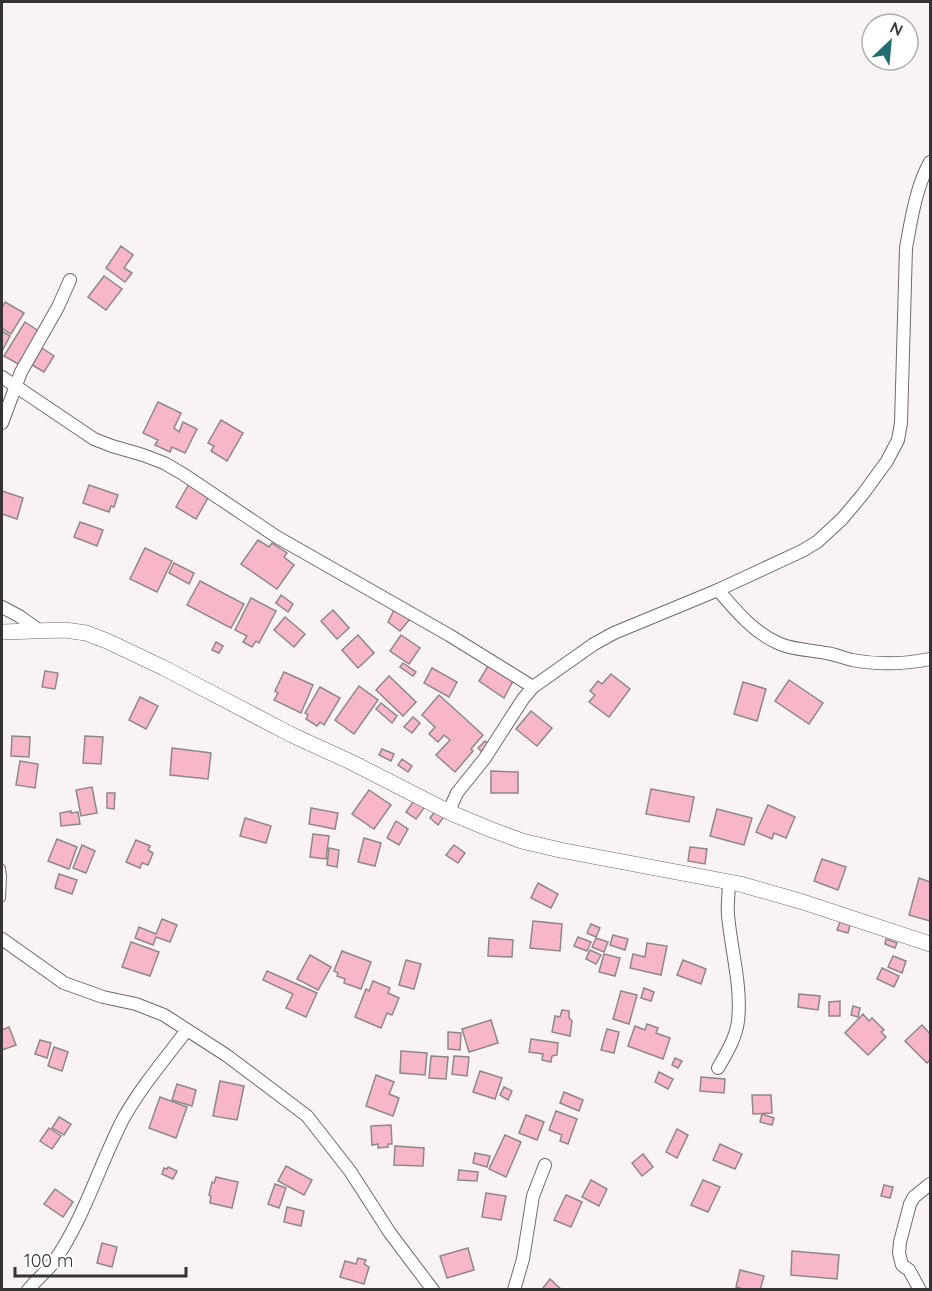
<svg xmlns="http://www.w3.org/2000/svg" width="932" height="1291" viewBox="0 0 932 1291" font-family="Quicksand,sans-serif">
	<style>
		.building { fill: #f8b7c9; stroke: #8e8889; stroke-width: 1.5 }
		.lines { fill: none; stroke-linecap: round; stroke-linejoin: round }
		.service-casing { stroke: #706a6b; stroke-width: 8 }
		.minor-casing { stroke: #706a6b; stroke-width: 14 }
		.tertiary-casing { stroke: #706a6b; stroke-width: 16 }
		.service { stroke: #fff; stroke-width: 6 }
		.minor { stroke: #fff; stroke-width: 12 }
		.tertiary { stroke: #fff; stroke-width: 15 }
	</style>
	<rect width="100%" height="100%" fill="#faf3f4"/>
	<g class="building">
		<path d="M121 246 133 255 124 268 132 273 125 282 106 268Z"/>
		<path d="M104 276 122 289 106 310 88 297Z"/>
		<path d="M5 302 24 313 11 334 2 328V308Z"/>
		<path d="M25 322 40 332 20 365 4 356Z"/>
		<path d="M2 331 10 336 2 351Z"/>
		<path d="M42 348 54 356 44 372 32 365Z"/>
		<path d="M158 402 181 413 174 428 179 432 183 422 197 429 185 453 172 447 170 452 155 445 158 440 143 433Z"/>
		<path d="M221 420 243 433 227 461 211 451 214 446 208 443Z"/>
		<path d="M189 484 209 496 196 519 176 507Z"/>
		<path d="M89 485 118 495 114 507 111 506 109 512 83 503Z"/>
		<path d="M2 491 23 498 17 519 2 514Z"/>
		<path d="M80 522 103 530 97 546 74 537Z"/>
		<path d="M258 540 269 547 272 543 287 553 284 557 294 565 277 589 241 564Z"/>
		<path d="M145 548 172 561 157 592 130 579Z"/>
		<path d="M174 563 194 573 189 584 169 573Z"/>
		<path d="M200 581 244 604 231 628 187 605Z"/>
		<path d="M281 595 293 604 288 612 276 603Z"/>
		<path d="M251 598 276 611 259 643 256 641 252 647 243 642 247 636 235 630Z"/>
		<path d="M333 610 349 628 337 639 321 621Z"/>
		<path d="M394 610 410 619 400 631 388 622Z"/>
		<path d="M285 617 305 634 294 647 274 630Z"/>
		<path d="M358 635 374 653 358 668 342 650Z"/>
		<path d="M401 635 420 648 409 664 390 651Z"/>
		<path d="M216 642 223 646 219 653 212 650Z"/>
		<path d="M403 663 416 672 413 676 400 667Z"/>
		<path d="M488 666 513 681 504 698 479 681Z"/>
		<path d="M432 668 457 682 449 697 424 683Z"/>
		<path d="M45 671 58 673 55 689 42 687Z"/>
		<path d="M284 672 313 685 301 713 274 700 278 693 275 691Z"/>
		<path d="M611 674 630 689 609 717 589 702 595 695 590 691 598 681 602 684Z"/>
		<path d="M389 676 416 702 403 716 376 690Z"/>
		<path d="M789 680 823 703 809 724 775 701Z"/>
		<path d="M743 682 766 689 757 721 734 714Z"/>
		<path d="M359 686 378 700 354 734 335 720Z"/>
		<path d="M320 687 340 698 324 725 320 722 317 726 306 719 308 715 305 713Z"/>
		<path d="M439 695 483 735 471 749 473 751 455 772 436 755 450 740 444 735 438 742 429 734 435 727 422 715Z"/>
		<path d="M140 697 158 706 146 729 129 720Z"/>
		<path d="M381 703 397 716 392 723 376 709Z"/>
		<path d="M531 711 552 728 537 746 516 729Z"/>
		<path d="M413 717 420 723 412 733 404 727Z"/>
		<path d="M12 736 30 737 29 757 11 756Z"/>
		<path d="M85 736 103 737 101 764 83 763Z"/>
		<path d="M485 741 489 745 482 752 478 748Z"/>
		<path d="M172 748 211 753 208 779 170 775Z"/>
		<path d="M382 749 394 754 391 761 379 755Z"/>
		<path d="M402 759 412 766 408 772 398 765Z"/>
		<path d="M20 761 38 764 35 788 16 785Z"/>
		<path d="M491 771 518 772V793H491Z"/>
		<path d="M92 787 97 813 81 816 76 790Z"/>
		<path d="M651 789 694 797 689 822 646 814Z"/>
		<path d="M369 790 391 805 374 829 352 814Z"/>
		<path d="M107 793H115L114 809 107 808Z"/>
		<path d="M416 798 426 805 416 819 406 812Z"/>
		<path d="M768 805 795 817 786 838 774 833 772 839 756 832Z"/>
		<path d="M311 808 338 813 335 829 309 824Z"/>
		<path d="M437 809 445 815 438 825 430 818Z"/>
		<path d="M717 809 752 818 744 845 710 836Z"/>
		<path d="M71 811V813L78 812 80 824 61 826 60 813Z"/>
		<path d="M245 818 271 826 266 843 240 836Z"/>
		<path d="M396 821 408 829 399 845 387 838Z"/>
		<path d="M313 834 329 836 326 859 310 857Z"/>
		<path d="M364 838 381 843 375 866 358 862Z"/>
		<path d="M57 839 77 847 69 869 48 861Z"/>
		<path d="M136 840 150 846 148 850 153 853 148 865 142 863 140 868 126 862Z"/>
		<path d="M82 845 95 851 86 873 73 868Z"/>
		<path d="M454 845 465 853 458 863 446 855Z"/>
		<path d="M690 847 707 849 705 864 688 861Z"/>
		<path d="M329 848 339 850 337 867 327 865Z"/>
		<path d="M822 859 846 867 838 890 814 881Z"/>
		<path d="M59 874 77 880 72 894 55 888Z"/>
		<path d="M919 878 930 882V921L909 915Z"/>
		<path d="M538 883 558 894 551 908 531 898Z"/>
		<path d="M162 919 177 925 170 942 156 937 153 945 135 938 139 927 156 934Z"/>
		<path d="M533 921 562 924 560 951 530 948Z"/>
		<path d="M840 922 850 925 848 933 837 930Z"/>
		<path d="M591 924 600 928 596 937 587 933Z"/>
		<path d="M613 935 628 939 625 950 610 945Z"/>
		<path d="M578 937 591 942 587 951 574 946Z"/>
		<path d="M489 938 513 940 512 957 488 956Z"/>
		<path d="M596 938 608 942 604 952 592 947Z"/>
		<path d="M886 939 897 943 895 948 885 944Z"/>
		<path d="M131 942 159 952 150 976 122 967Z"/>
		<path d="M647 943 667 946 661 975 630 968 633 954 645 957Z"/>
		<path d="M590 950 601 955 596 964 586 959Z"/>
		<path d="M342 951 371 962 361 989 344 983 345 979 337 976 338 973 334 971Z"/>
		<path d="M604 954 620 958 615 976 599 972Z"/>
		<path d="M310 955 331 967 318 990 297 979Z"/>
		<path d="M893 956 906 961 902 973 888 967Z"/>
		<path d="M406 960 421 964 414 989 399 985Z"/>
		<path d="M683 960 706 969 701 984 677 975Z"/>
		<path d="M882 968 899 976 894 987 877 979Z"/>
		<path d="M267 971 317 993 306 1017 286 1008 293 994 263 980Z"/>
		<path d="M373 981 390 988 388 993 399 998 392 1015 387 1013 381 1028 355 1017 366 989 369 991Z"/>
		<path d="M644 988 654 992 651 1001 641 998Z"/>
		<path d="M621 991 637 995 629 1024 613 1019Z"/>
		<path d="M799 994 820 996 818 1010 798 1007Z"/>
		<path d="M840 1001V1016H829V1002Z"/>
		<path d="M853 1006 860 1008 858 1017 851 1015Z"/>
		<path d="M562 1010 569 1011V1018L572 1021 570 1036 552 1032 555 1016 560 1017Z"/>
		<path d="M863 1014 869 1021 872 1018 884 1030 881 1032 886 1037 868 1055 845 1033Z"/>
		<path d="M491 1020 498 1043 469 1052 462 1029Z"/>
		<path d="M647 1024 658 1028 656 1033 670 1038 663 1059 628 1046 635 1026 645 1030Z"/>
		<path d="M922 1025 930 1034V1060L927 1063 905 1041Z"/>
		<path d="M9 1027 16 1045 2 1050V1030Z"/>
		<path d="M607 1029 619 1032 614 1053 601 1050Z"/>
		<path d="M448 1032 461 1033 460 1050 448 1049Z"/>
		<path d="M531 1039 558 1043 557 1055 552 1056 551 1062 542 1060 543 1054 529 1052Z"/>
		<path d="M40 1040 51 1043 47 1058 35 1054Z"/>
		<path d="M54 1047 68 1052 62 1071 48 1066Z"/>
		<path d="M401 1051 427 1053 425 1075 400 1073Z"/>
		<path d="M431 1056 448 1057 446 1079 429 1078Z"/>
		<path d="M454 1056 469 1057 467 1076 452 1074Z"/>
		<path d="M675 1058 682 1061 678 1068 672 1065Z"/>
		<path d="M480 1071 502 1078 495 1099 473 1092Z"/>
		<path d="M659 1072 673 1079 668 1089 655 1082Z"/>
		<path d="M376 1075 394 1082 389 1094 399 1098 393 1116 366 1106Z"/>
		<path d="M701 1077 725 1079 724 1093 700 1091Z"/>
		<path d="M220 1081 244 1086 237 1120 213 1116Z"/>
		<path d="M177 1084 196 1090 192 1106 172 1100Z"/>
		<path d="M504 1087 512 1091 508 1100 500 1095Z"/>
		<path d="M564 1092 583 1100 579 1111 560 1103Z"/>
		<path d="M752 1095H771L772 1113 753 1114Z"/>
		<path d="M160 1097 187 1107 176 1138 149 1128Z"/>
		<path d="M556 1111 577 1119 568 1144 560 1141 562 1135 549 1130Z"/>
		<path d="M762 1114 774 1118 772 1125 760 1122Z"/>
		<path d="M526 1115 544 1122 537 1140 519 1133Z"/>
		<path d="M59 1117 71 1124 64 1135 52 1128Z"/>
		<path d="M391 1125 392 1144H388V1147L378 1148V1144L372 1145 371 1126Z"/>
		<path d="M49 1128 61 1136 52 1149 40 1141Z"/>
		<path d="M677 1129 688 1135 677 1158 666 1152Z"/>
		<path d="M505 1135 521 1142 506 1177 489 1169Z"/>
		<path d="M720 1144 742 1154 735 1169 713 1160Z"/>
		<path d="M395 1146 424 1148 423 1166 394 1165Z"/>
		<path d="M475 1153 490 1156 487 1167 473 1163Z"/>
		<path d="M643 1154 653 1167 642 1176 632 1163Z"/>
		<path d="M286 1166 312 1180 304 1195 278 1181Z"/>
		<path d="M168 1167 177 1171 173 1179 162 1174 164 1168 167 1169Z"/>
		<path d="M459 1170 478 1172 477 1181 458 1180Z"/>
		<path d="M216 1177 238 1182 232 1208 210 1203 211 1196 209 1195 212 1182 214 1183Z"/>
		<path d="M591 1180 607 1189 599 1206 582 1197Z"/>
		<path d="M703 1180 720 1187 708 1212 691 1205Z"/>
		<path d="M275 1184 286 1188 279 1208 268 1204Z"/>
		<path d="M884 1185 893 1187 890 1198 881 1196Z"/>
		<path d="M55 1189 73 1202 63 1217 44 1204Z"/>
		<path d="M486 1193 506 1196 501 1220 482 1217Z"/>
		<path d="M566 1195 582 1202 571 1227 554 1220Z"/>
		<path d="M287 1207 304 1211 301 1226 284 1222Z"/>
		<path d="M102 1243 117 1247 112 1267 97 1263Z"/>
		<path d="M468 1248 474 1270 447 1278 440 1256Z"/>
		<path d="M792 1251 839 1255 837 1279 791 1275Z"/>
		<path d="M358 1258 366 1260 364 1264 369 1267 364 1284 340 1277 345 1261 356 1264Z"/>
		<path d="M740 1270 764 1276 760 1290H747L736 1287Z"/>
		<path d="M550 1279 562 1290H545L543 1288Z"/>
	</g>
	<g class="lines">
		<g class="service-casing">
			<path id="service" d="M2 868 3 877 2 898"/>
		</g>
		<g class="minor-casing">
			<g id="minor">
				<path d="M2 377 94 439 112 446 143 455 164 463 183 474 277 537 449 635 533 687"/>
				<path d="M2 423 21 372 58 307 70 280"/>
				<path d="M718 590C736 611 754 633 780 644 795 650 811 650 826 653 835 654 843 658 852 660 878 665 905 664 930 659"/>
				<path d="M2 607 19 616 40 631"/>
				<path d="M451 813 452 804 457 793 485 758 523 699 533 687 594 644 614 633 718 590 802 551 817 542 842 519 863 494 887 461 898 440 901 423 906 248C911 220 916 187 930 162"/>
				<path d="M2 939 64 983 103 997 136 1004 164 1015 226 1055 307 1116 350 1171 390 1233 433 1290"/>
				<path d="M718 1068C726 1054 736 1038 738 1021 742 986 731 950 728 915 727 904 729 893 729 882"/>
				<path d="M28 1290C36 1280 46 1272 53 1263 84 1219 99 1166 123 1119 141 1087 165 1059 187 1030"/>
				<path d="M514 1290 523 1259 533 1196 545 1165"/>
				<path d="M920 1290 909 1270 902 1265 899 1253 900 1242 910 1204 914 1197 930 1184"/>
			</g>
		</g>
		<g class="tertiary-casing">
			<path id="tertiary" d="M2 632 65 630 86 633 107 641 164 668 292 735 351 762 451 813 492 830 522 841 560 850 740 884 803 902 930 944"/>
		</g>
		<use href="#service" class="service"/>
		<use href="#minor" class="minor"/>
		<use href="#tertiary" class="tertiary"/>
	</g>
	<rect width="932" height="1291" fill="none" stroke="#363334" stroke-width="6"/>
	<g transform="translate(890 42) rotate(26)"><circle r="28" fill="#ffffff" stroke="#afadae" stroke-width="1.5"/>
	<path d="M0-4.5L10 22L0 15L-10 22Z" fill="#216d70"/>
	<text y="-9" font-size="16" font-weight="bold" text-anchor="middle" fill="#363334">N</text>
	</g>
	<path d="M15 1267v9h171v-9" fill="none" stroke="#363334" stroke-width="3"/>
	<text x="24" y="1267" font-size="18" fill="#363334" stroke="#ffffff" stroke-width="4.5" paint-order="stroke">100 m</text>
</svg>
